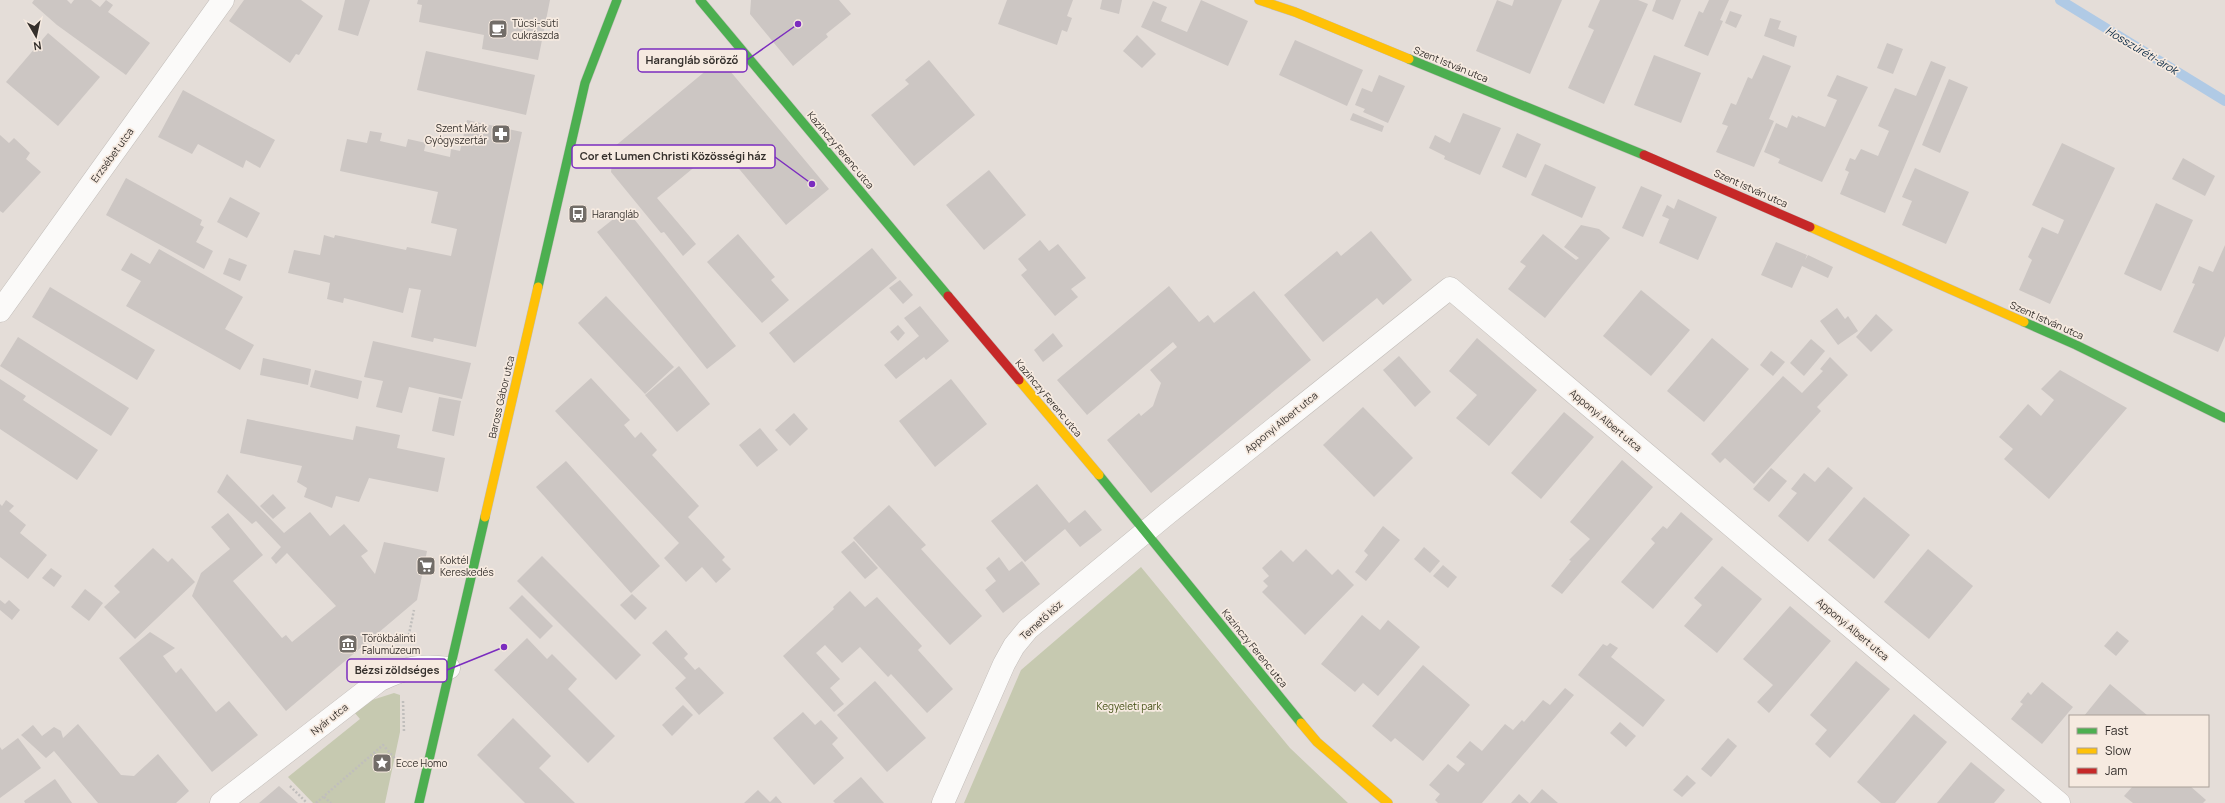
<svg xmlns="http://www.w3.org/2000/svg" width="2225" height="803" viewBox="0 0 2225 803" font-family="Manrope,sans-serif">
	<style>
		.green { fill: #c6c9b0 }
		.lines { fill: none; stroke-linecap: round; stroke-linejoin: round }
		.stream { stroke: #b0cae5; stroke-width: 10 }
		.building { fill: #ccc6c3 }
		.street-casing { stroke: #c1bcb8; stroke-width: 23 }
		.fast-casing { stroke: #c1bcb8; stroke-width: 10 }
		.slow-casing { stroke: #c1bcb8; stroke-width: 10 }
		.jam-casing { stroke: #c1bcb8; stroke-width: 10 }
		.path { stroke: #c0bebc; stroke-width: 2.5; stroke-dasharray: 2 2; stroke-linecap: butt }
		.street { stroke: #fbfaf9; stroke-width: 22 }
		.fast { stroke: #4caf50; stroke-width: 9 }
		.slow { stroke: #ffc107; stroke-width: 9 }
		.jam { stroke: #c62828; stroke-width: 9 }
		.labels { text-anchor: middle; dominant-baseline: central; stroke-width: 3.5; stroke-linejoin: round; paint-order: stroke }
		.poi-label { font-size: 10px; fill: #35302c; stroke: #f6eae0; text-anchor: start }
		.street-label { font-size: 10px; fill: #35302c; stroke: #f6eae0 }
		.park-label { font-size: 10px; fill: #434f14; stroke: #f6eae0 }
		.water-label { font-size: 11px; font-style: italic; fill: #0c2b46; stroke: #f6eae0 }
		.leader { fill: none; stroke: #7b2cbf; stroke-width: 1.5 }
		.callout-dot { fill: #7b2cbf; stroke: #f6eae0; stroke-width: 1.5 }
		.callout { fill: #f6eae0; stroke: #7b2cbf; stroke-width: 1.5 }
		.callout-label { font-size: 11px; text-anchor: middle; font-weight: bold; fill: #35302c }
	</style>
	<rect width="100%" height="100%" fill="#e4ddd8"/>
	<g class="green">
		<path d="M1141 567 1290 748 1348 803H964L1021 670Z"/>
		<path d="M394 693 400 695V732L385 803H313L288 777 360 719 354 712 369 701Z"/>
	</g>
	<g class="lines">
		<path class="stream" d="M2060 0 2225 101"/>
	</g>
	<g class="building">
		<path d="M34 0H67L71 4 74 0H91L100 7 106 0 113 5 108 12 150 43 126 75 57 25 32 3Z"/>
		<path d="M244 0H301L323 16 299 55 296 54 290 63 229 21Z"/>
		<path d="M345 0H370L358 36 338 30Z"/>
		<path d="M418 0H550L538 60 482 49 484 35 419 22 422 5 417 4Z"/>
		<path d="M751 0H839L851 14 826 34 828 37 793 66 750 14Z"/>
		<path d="M1007 0H1073L1067 16 1072 18 1067 32 1062 30 1057 45 998 24Z"/>
		<path d="M1102 0H1122L1119 14 1100 9Z"/>
		<path d="M1201 0 1248 21 1228 66 1141 27 1153 1 1167 7 1161 21 1187 32Z"/>
		<path d="M1497 0 1512 6 1514 0H1562L1530 74 1476 51Z"/>
		<path d="M1600 0H1638L1648 4 1604 104 1568 88 1594 30 1588 27Z"/>
		<path d="M1656 0H1681L1673 20 1652 11Z"/>
		<path d="M1709 0H1729L1720 20 1723 21 1708 56 1684 46 1699 11 1703 13Z"/>
		<path d="M1730 11 1742 15 1736 28 1725 23Z"/>
		<path d="M1770 18 1781 21 1778 29 1797 36 1794 47 1764 36Z"/>
		<path d="M48 33 100 77 58 126 6 82Z"/>
		<path d="M1137 35 1156 54 1142 68 1123 51Z"/>
		<path d="M1295 40 1363 70 1347 106 1279 75Z"/>
		<path d="M1887 43 1903 49 1893 74 1877 68Z"/>
		<path d="M426 51 535 75 526 115 417 90Z"/>
		<path d="M1654 55 1701 73 1681 123 1634 105Z"/>
		<path d="M1763 55 1791 66 1769 119 1774 121 1754 167 1716 152 1728 126 1722 124 1731 103 1736 105 1748 77 1752 79Z"/>
		<path d="M720 59 829 189 786 225 720 146 657 198 696 244 683 256 664 232 661 233 611 172 614 147Z"/>
		<path d="M929 60 975 115 914 166 871 115 909 84 905 80Z"/>
		<path d="M1931 61 1946 67 1885 213 1840 194 1849 172 1845 170 1850 158 1855 160 1861 149 1878 156 1889 131 1878 126 1895 88 1916 96Z"/>
		<path d="M1379 75 1405 86 1388 123 1363 112 1365 109 1355 105 1362 88 1372 92Z"/>
		<path d="M1837 75 1868 87 1822 182 1778 163 1780 159 1764 152 1776 123 1787 128 1792 115 1797 118 1798 116 1825 127 1837 100 1827 96Z"/>
		<path d="M1949 79 1968 87 1940 153 1922 145Z"/>
		<path d="M183 90 275 140 260 168 246 160 243 168 198 144 192 154 158 137Z"/>
		<path d="M1353 113 1384 126 1382 132 1350 120Z"/>
		<path d="M1463 113 1501 128 1480 175 1444 159 1445 156 1429 148 1435 135 1450 143Z"/>
		<path d="M467 120 522 132 476 347 434 338 433 342 411 337 421 290 409 288 403 313 344 298 343 303 327 299 330 283 288 273 294 250 320 255 324 235 334 238 335 235 406 250 407 247 451 256 457 229 431 223 438 192 340 171 347 139 367 143 370 131 382 133 380 141 406 147 408 139 426 143 424 151 450 157 451 149 460 151Z"/>
		<path d="M1517 133 1541 144 1526 178 1502 167Z"/>
		<path d="M0 135 9 143 14 138 30 153 26 159 41 172 3 213 0 211Z"/>
		<path d="M2062 143 2115 168 2050 304 2019 290 2032 260 2028 257 2042 227 2058 234 2064 220 2032 205Z"/>
		<path d="M2183 158 2215 176 2205 196 2172 179Z"/>
		<path d="M1545 164 1596 187 1582 218 1531 195Z"/>
		<path d="M1915 168 1969 192 1946 244 1902 225 1912 201 1902 197Z"/>
		<path d="M989 170 1026 215 984 250 946 205Z"/>
		<path d="M126 178 202 220 200 225 204 227 196 242 213 251 204 269 106 215Z"/>
		<path d="M1641 186 1662 195 1643 237 1622 228Z"/>
		<path d="M230 197 260 213 247 238 217 222Z"/>
		<path d="M1678 199 1717 217 1698 260 1659 243 1669 219 1662 216 1667 205 1674 209Z"/>
		<path d="M2156 203 2193 220 2161 291 2124 274Z"/>
		<path d="M626 209 736 346 707 369 597 232Z"/>
		<path d="M1581 225 1599 229 1610 238 1545 318 1508 289 1526 266 1520 262 1543 234 1576 260 1579 258 1564 247Z"/>
		<path d="M1371 231 1412 280 1383 305 1377 298 1323 342 1284 295 1337 251 1341 256Z"/>
		<path d="M738 234 775 277 771 280 789 300 762 323 707 262Z"/>
		<path d="M1040 240 1049 251 1058 244 1086 278 1071 289 1078 297 1055 316 1021 275 1027 270 1018 259Z"/>
		<path d="M1776 242 1807 255 1805 260 1808 255 1833 267 1828 278 1802 266 1792 288 1761 275Z"/>
		<path d="M2225 245V336L2218 352 2173 332 2195 284 2192 283 2199 266 2213 272Z"/>
		<path d="M872 248 897 278 794 363 769 333Z"/>
		<path d="M159 249 243 297 225 329 254 345 240 370 126 306 141 281 121 270 131 253 150 264Z"/>
		<path d="M229 258 247 265 240 281 223 274Z"/>
		<path d="M900 280 913 295 903 304 889 288Z"/>
		<path d="M1169 286 1199 322 1208 315 1214 323 1254 291 1311 360 1151 493 1107 440 1139 413 1141 416 1153 406 1161 383 1150 370 1177 347 1173 342 1087 415 1057 380Z"/>
		<path d="M50 287 155 350 137 380 32 317Z"/>
		<path d="M1641 290 1690 330 1651 376 1603 336Z"/>
		<path d="M606 296 674 367 645 394 578 323Z"/>
		<path d="M920 306 949 341 926 360 924 357 896 379 884 365 919 336 904 318Z"/>
		<path d="M1837 308 1845 319 1848 316 1858 331 1838 345 1820 321Z"/>
		<path d="M1876 314 1893 330 1871 352 1856 337Z"/>
		<path d="M898 325 905 333 898 341 890 332Z"/>
		<path d="M1053 333 1063 346 1043 362 1034 350Z"/>
		<path d="M18 337 129 408 111 436 0 366Z"/>
		<path d="M1477 338 1537 390 1489 446 1456 418 1477 395 1449 371Z"/>
		<path d="M1712 338 1749 369 1704 422 1667 391Z"/>
		<path d="M1811 339 1825 351 1804 376 1790 363Z"/>
		<path d="M373 341 471 363 462 399 409 387 402 413 376 407 383 381 364 377Z"/>
		<path d="M1771 351 1785 362 1773 376 1760 365Z"/>
		<path d="M1399 356 1431 392 1415 407 1383 370Z"/>
		<path d="M1830 357 1848 375 1817 407 1821 411 1754 484 1725 458 1720 463 1711 454 1783 376 1802 393 1823 371 1820 369Z"/>
		<path d="M263 358 311 369 308 385 260 375Z"/>
		<path d="M679 366 710 404 677 432 645 395Z"/>
		<path d="M315 370 362 381 358 399 310 387Z"/>
		<path d="M2060 370 2127 408 2049 499 2004 459 2013 449 1999 437 2028 404 2041 416 2054 400 2041 389Z"/>
		<path d="M591 378 630 420 624 425 635 438 641 432 657 450 652 455 699 506 688 517 725 557 722 560 731 569 716 583 702 567 686 582 664 558 679 543 555 411Z"/>
		<path d="M0 379 26 396 23 400 98 450 77 480 0 429Z"/>
		<path d="M951 379 987 424 935 467 899 421Z"/>
		<path d="M439 397 461 401 454 436 432 431Z"/>
		<path d="M1363 407 1413 458 1374 497 1323 445Z"/>
		<path d="M1564 412 1594 437 1541 499 1511 473Z"/>
		<path d="M794 413 808 429 790 446 775 430Z"/>
		<path d="M247 419 353 440 356 426 400 435 397 448 445 458 438 492 369 478 359 502 336 496 332 508 304 497 307 488 297 482 302 466 240 453Z"/>
		<path d="M760 428 778 450 757 467 739 445Z"/>
		<path d="M1622 460 1653 487 1562 594 1551 586 1571 561 1569 560 1590 539 1570 522Z"/>
		<path d="M566 461 660 566 631 593 536 487Z"/>
		<path d="M1828 467 1853 488 1808 542 1778 516 1797 493 1791 489 1804 473 1815 482Z"/>
		<path d="M1771 468 1787 481 1769 502 1753 489Z"/>
		<path d="M227 474 284 533 310 512 330 536 344 524 368 551 361 556 375 574 384 542 427 551 417 600 286 711 192 596 201 573 230 549 211 527 228 513 263 555 233 581 282 638 286 635 292 642 336 606 287 553 276 564 271 558 281 547 256 521 252 524 217 492Z"/>
		<path d="M1037 484 1069 523 1085 510 1102 530 1080 547 1065 529 1025 562 991 521Z"/>
		<path d="M273 494 286 508 273 519 260 506Z"/>
		<path d="M1864 497 1910 535 1874 579 1828 540Z"/>
		<path d="M6 500 14 506 9 511 26 525 20 533 47 555 28 579 0 557V504L2 506Z"/>
		<path d="M889 505 926 545 921 549 982 616 950 645 853 538Z"/>
		<path d="M1681 512 1713 539 1653 609 1621 582 1655 543 1651 539 1663 526 1667 529Z"/>
		<path d="M1383 526 1400 540 1366 581 1355 572 1368 555 1364 551Z"/>
		<path d="M854 541 878 568 865 579 841 552Z"/>
		<path d="M1424 547 1440 561 1430 573 1414 559Z"/>
		<path d="M153 548 168 562 172 558 195 582 135 639 104 607 120 592 114 586Z"/>
		<path d="M1306 549 1332 575 1338 569 1354 585 1305 635 1262 592 1268 586 1263 581 1269 576 1262 568 1281 550 1293 562Z"/>
		<path d="M1928 549 1973 586 1929 639 1884 602Z"/>
		<path d="M542 556 641 655 616 680 517 581Z"/>
		<path d="M999 557 1009 571 1022 561 1040 584 1003 613 985 590 996 581 986 568Z"/>
		<path d="M1443 565 1457 577 1448 588 1433 576Z"/>
		<path d="M1722 566 1762 599 1717 653 1684 626 1702 605 1694 598Z"/>
		<path d="M51 568 62 576 54 587 42 578Z"/>
		<path d="M85 589 103 603 89 621 71 607Z"/>
		<path d="M850 591 865 607 877 597 922 646 918 650 953 689 927 713 891 674 888 677 860 647 842 663 825 645 816 653 840 679 830 688 844 704 834 712 783 656 834 609 833 607Z"/>
		<path d="M632 594 647 608 635 620 620 605Z"/>
		<path d="M522 595 553 626 540 639 509 608Z"/>
		<path d="M0 600 5 604 9 600 20 610 12 620 0 610Z"/>
		<path d="M1790 606 1831 641 1769 713 1757 702 1773 685 1743 659Z"/>
		<path d="M1362 615 1380 630 1388 620 1420 647 1378 696 1363 683 1355 692 1321 664Z"/>
		<path d="M666 630 688 654 684 658 695 670 699 667 724 693 699 715 675 688 686 678 652 643Z"/>
		<path d="M2117 631 2129 641 2116 656 2104 646Z"/>
		<path d="M150 632 175 648 163 656 176 673 181 668 216 712 229 701 258 735 212 772 119 658Z"/>
		<path d="M527 638 547 659 552 654 577 679 568 689 615 736 588 763 494 670Z"/>
		<path d="M1610 643 1618 648 1611 657 1665 700 1643 727 1578 675 1603 644 1607 646Z"/>
		<path d="M1856 661 1890 689 1830 758 1815 744 1827 730 1810 715Z"/>
		<path d="M1423 665 1470 705 1423 761 1395 738 1391 742 1372 726Z"/>
		<path d="M875 681 926 738 887 772 837 715Z"/>
		<path d="M2042 682 2073 707 2042 744 2011 719 2023 704 2020 702 2028 692 2031 695Z"/>
		<path d="M2110 684 2148 716H2084Z"/>
		<path d="M1565 688 1574 695 1482 803H1438L1435 800 1440 794 1429 785 1448 764 1458 772 1465 764 1456 757 1470 741 1482 751 1505 724 1513 730 1522 720 1524 722 1543 700 1550 705Z"/>
		<path d="M683 705 693 715 672 736 662 725Z"/>
		<path d="M803 712 815 725 821 720 838 738 832 744 844 758 814 785 773 738Z"/>
		<path d="M1914 714 1947 742 1895 803H1881L1857 782Z"/>
		<path d="M513 718 551 756 539 768 575 803H525L477 755Z"/>
		<path d="M1620 722 1636 736 1626 747 1610 733Z"/>
		<path d="M78 724 121 775 134 776 158 754 189 791 176 803H98L54 751 46 758 21 735 33 725 42 736 54 727 61 731 63 738Z"/>
		<path d="M18 738 41 768 0 798V747L2 750Z"/>
		<path d="M1728 738 1737 746 1711 777 1701 769Z"/>
		<path d="M1971 762 2005 790 1994 803H1937Z"/>
		<path d="M1687 775 1696 783 1682 797 1673 790Z"/>
		<path d="M861 777 884 803H835L833 801Z"/>
		<path d="M55 779 72 803H25L24 801Z"/>
		<path d="M279 786 298 803H259Z"/>
		<path d="M2133 786H2190L2206 800 2203 803H2133L2124 796Z"/>
		<path d="M1542 789 1558 803H1530Z"/>
		<path d="M758 790 770 802 776 796 782 803H744Z"/>
		<path d="M1519 794 1529 803H1511Z"/>
	</g>
	<g class="lines">
		<g class="street-casing">
			<g id="street">
				<path d="M0 311 223 0"/>
				<path d="M221 803 380 680C408 667 419 664 449 668"/>
				<path d="M943 803 1004 664 1014 646 1028 629 1167 514 1450 288 2059 803"/>
			</g>
		</g>
		<g class="fast-casing">
			<g id="fast">
				<path d="M700 0 948 296"/>
				<path d="M1409 59 1644 155"/>
				<path d="M538 287 585 83 617 0"/>
				<path d="M2024 322 2076 345 2225 418"/>
				<path d="M1099 475 1301 723"/>
				<path d="M419 803 485 517"/>
			</g>
		</g>
		<g class="slow-casing">
			<g id="slow">
				<path d="M1259 0 1295 12 1409 59"/>
				<path d="M1810 227 2024 322"/>
				<path d="M1019 380 1099 475"/>
				<path d="M485 517 538 287"/>
				<path d="M1301 723 1317 742 1388 803"/>
			</g>
		</g>
		<g class="jam-casing">
			<g id="jam">
				<path d="M1644 155 1810 227"/>
				<path d="M948 296 1019 380"/>
			</g>
		</g>
		<g class="path">
			<path d="M408 639 414 610"/>
			<path d="M403 701 404 732"/>
			<path d="M290 786 307 803"/>
			<path d="M324 797 331 803"/>
			<path d="M316 803 383 745 398 762"/>
		</g>
		<use href="#street" class="street"/>
		<use href="#fast" class="fast"/>
		<use href="#slow" class="slow"/>
		<use href="#jam" class="jam"/>
	</g>
	<defs>
		<g id="cafe-square" transform="scale(1)"><rect x="-9" y="-9" width="18" height="18" rx="4" fill="#726d68" stroke="#f6eae0"/><path d="M-5.5-4.5H6V0H3Q3 3.5 0 3.5H-2.5Q-5.5 3.5-5.5 0ZM3-3.2v2h1.7v-2ZM-6 4.5H4V6H-6Z" fill="#fff"/></g>
		<g id="pharmacy-square" transform="scale(1)"><rect x="-9" y="-9" width="18" height="18" rx="4" fill="#726d68" stroke="#f6eae0"/><path d="M-2-6h4v4h4v4h-4v4h-4v-4h-4v-4h4Z" fill="#fff"/></g>
		<g id="bus-square" transform="scale(1)"><rect x="-9" y="-9" width="18" height="18" rx="4" fill="#726d68" stroke="#f6eae0"/><path d="M-5-6H5V4H4V6H2V4H-2V6H-4V4H-5ZM-3.5-4V0h7V-4ZM-3.5 1.2v1.5H-2V1.2ZM2 1.2v1.5H3.5V1.2Z" fill="#fff"/></g>
		<g id="supermarket-square" transform="scale(1)"><rect x="-9" y="-9" width="18" height="18" rx="4" fill="#726d68" stroke="#f6eae0"/><path d="M-6-5.5h2.5l.6 2H6L4.5 2H-2.5L-4.4-4H-6ZM-1.5 3.2a1.3 1.3 0 1 0 .1 0ZM3 3.2a1.3 1.3 0 1 0 .1 0Z" fill="#fff"/></g>
		<g id="museum-square" transform="scale(1)"><rect x="-9" y="-9" width="18" height="18" rx="4" fill="#726d68" stroke="#f6eae0"/><path d="M0-6L6-3V-2H-6V-3ZM-5-1h2V3h-2ZM-1-1h2V3h-2ZM3-1h2V3H3ZM-6 4H6V6H-6Z" fill="#fff"/></g>
		<g id="sight-square" transform="scale(1)"><rect x="-9" y="-9" width="18" height="18" rx="4" fill="#726d68" stroke="#f6eae0"/><path d="M0-6L1.8-2.2L6-1.7L2.9 1.2L3.7 5.4L0 3.3L-3.7 5.4L-2.9 1.2L-6-1.7L-1.8-2.2Z" fill="#fff"/></g>
	</defs>
	<g fill-rule="evenodd">
		<use href="#cafe-square" x="498" y="29"/>
		<use href="#pharmacy-square" x="501" y="134"/>
		<use href="#bus-square" x="578" y="214"/>
		<use href="#supermarket-square" x="426" y="566"/>
		<use href="#museum-square" x="348" y="644"/>
		<use href="#sight-square" x="382" y="763"/>
	</g>
	<g class="labels">
		<g class="poi-label">
			<text x="512" y="23">Tücsi-süti<tspan x="512" dy="12">cukrászda</tspan></text>
			<text x="487" y="128" text-anchor="end">Szent Márk<tspan x="487" dy="12">Gyógyszertár</tspan></text>
			<text x="592" y="214">Harangláb</text>
			<text x="440" y="560">Koktél<tspan x="440" dy="12">Kereskedés</tspan></text>
			<text x="362" y="638">Törökbálinti<tspan x="362" dy="12">Falumúzeum</tspan></text>
			<text x="396" y="763">Ecce Homo</text>
		</g>
		<g class="street-label">
			<text transform="translate(1451 64) rotate(22)">Szent István utca</text>
			<text transform="translate(841 150) rotate(50)">Kazinczy Ferenc utca</text>
			<text transform="translate(112 155) rotate(-54)">Erzsébet utca</text>
			<text transform="translate(1751 188) rotate(24)">Szent István utca</text>
			<text transform="translate(2047 320) rotate(24)">Szent István utca</text>
			<text transform="translate(501 397) rotate(-77)">Baross Gábor utca</text>
			<text transform="translate(1049 398) rotate(50)">Kazinczy Ferenc utca</text>
			<text transform="translate(1606 420) rotate(40)">Apponyi Albert utca</text>
			<text transform="translate(1281 422) rotate(-39)">Apponyi Albert utca</text>
			<text transform="translate(1041 620) rotate(-42)">Temető köz</text>
			<text transform="translate(1853 629) rotate(40)">Apponyi Albert utca</text>
			<text transform="translate(1255 648) rotate(51)">Kazinczy Ferenc utca</text>
			<text transform="translate(329 719) rotate(-38)">Nyár utca</text>
		</g>
		<g class="park-label">
			<text x="1129" y="706">Kegyeleti park</text>
		</g>
		<g class="water-label">
			<text transform="translate(2142 50) rotate(31)">Hosszúréti-árok</text>
		</g>
	</g>
	<path class="leader" d="M798 24L747 60M812 184L775 157M504 647L447 670"/>
	<g class="callout-dot">
		<circle cx="798" cy="24" r="4"/>
		<circle cx="812" cy="184" r="4"/>
		<circle cx="504" cy="647" r="4"/>
	</g>
	<g class="callout">
		<rect x="638" y="49" width="109" height="23" rx="4"/>
		<rect x="572" y="145" width="203" height="23" rx="4"/>
		<rect x="347" y="659" width="100" height="23" rx="4"/>
	</g>
	<g class="callout-label">
		<text x="692" y="64">Harangláb söröző</text>
		<text x="673" y="160">Cor et Lumen Christi Közösségi ház</text>
		<text x="397" y="674">Bézsi zöldséges</text>
	</g>
	<rect x="2069" y="715" width="140" height="72" fill="#f6eae0" stroke="#a9a098"/>
	<rect x="2077" y="728" width="20" height="6" fill="#4caf50" stroke="#a9a098"/>
	<text x="2105" y="735" font-size="12" fill="#35302c">Fast</text>
	<rect x="2077" y="748" width="20" height="6" fill="#ffc107" stroke="#a9a098"/>
	<text x="2105" y="755" font-size="12" fill="#35302c">Slow</text>
	<rect x="2077" y="768" width="20" height="6" fill="#c62828" stroke="#a9a098"/>
	<text x="2105" y="775" font-size="12" fill="#35302c">Jam</text>
	<g transform="translate(36 36) rotate(171)" stroke="#f6eae0" stroke-width="3" paint-order="stroke">
	<path d="M0-3L7 15L0 10L-7 15Z" fill="#35302c"/>
	<text y="-6" font-size="11" font-weight="bold" text-anchor="middle" fill="#35302c">N</text>
	</g>
</svg>
